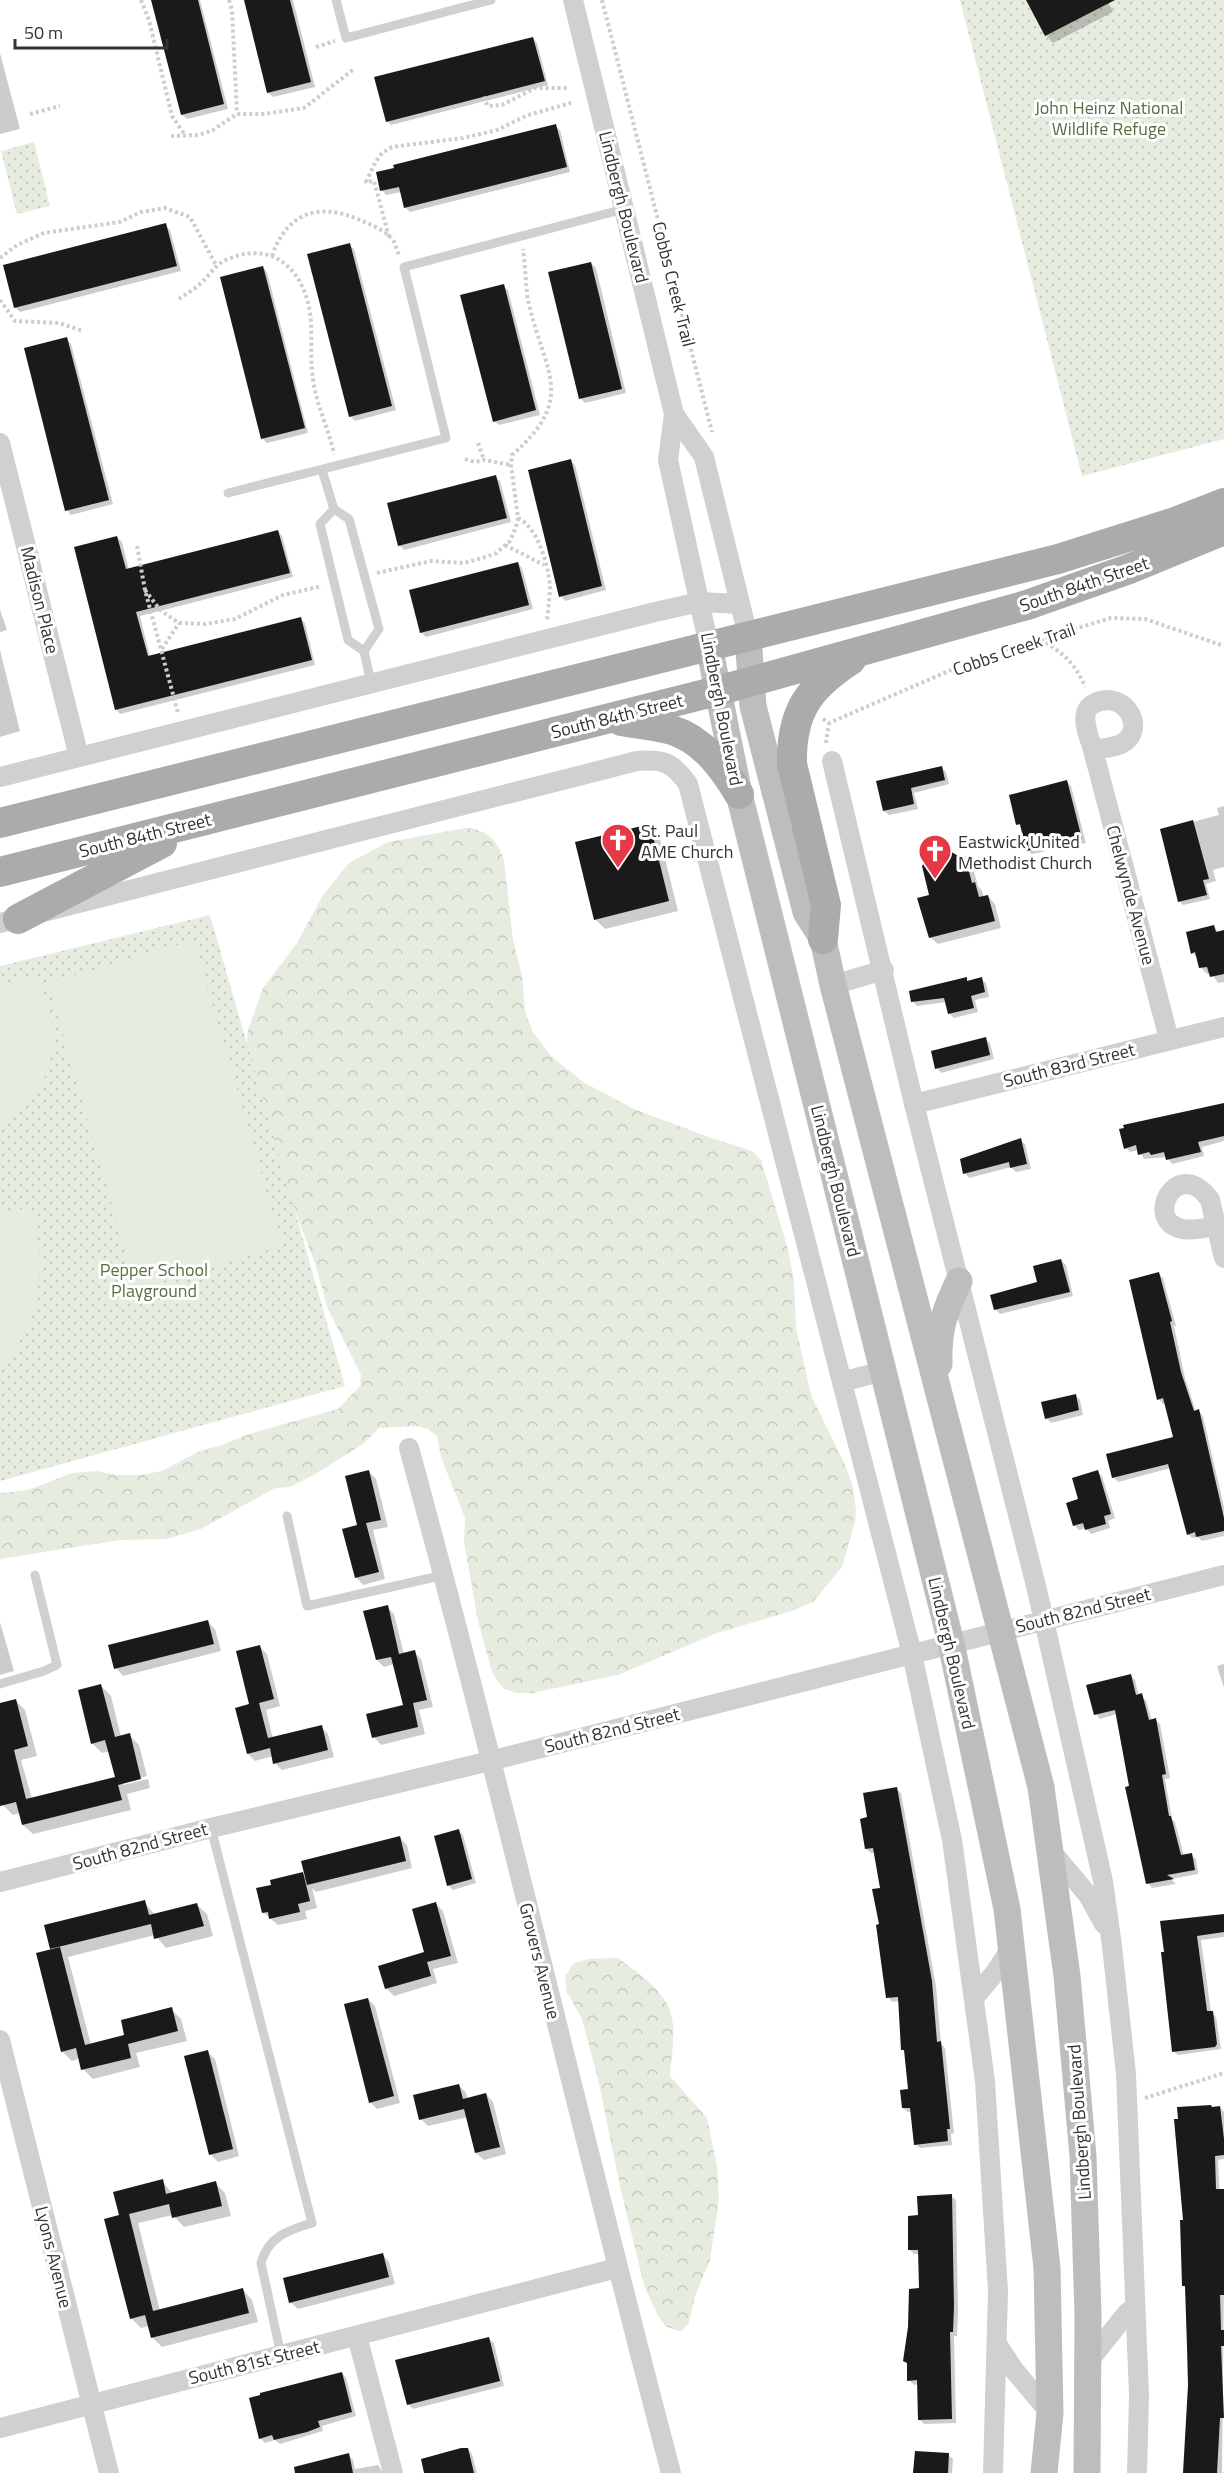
<svg xmlns="http://www.w3.org/2000/svg" width="1224" height="2473" viewBox="0 0 1224 2473" font-family="'Titillium Web',sans-serif">
	<style>
		.forest { fill: url(#forest-crowns) }
		.park { fill: url(#park-dots) }
		.pitch { fill: #e6ecdf }
		.shadow { fill: #0003 }
		.building { fill: #1a1a1a }
		.lines { fill: none; stroke-linecap: round; stroke-linejoin: round }
		.path { stroke: #cdcdcd; stroke-width: 4; stroke-dasharray: 3 3; stroke-linecap: butt }
		.lane { stroke: #d0d0d0; stroke-width: 9 }
		.street { stroke: #d0d0d0; stroke-width: 20 }
		.secondary { stroke: #bdbdbd; stroke-width: 27 }
		.primary { stroke: #ababab; stroke-width: 30 }
		.labels { text-anchor: middle; dominant-baseline: central; stroke-width: 6; stroke-linejoin: round; paint-order: stroke }
		.park-label { font-size: 18px; fill: #56703f; stroke: #fff }
		.street-label { font-size: 18px; fill: #333; stroke: #fff }
		.poi-label { font-size: 18px; fill: #333; stroke: #fff; text-anchor: start }
	</style>
	<defs>
		<pattern id="forest-crowns" width="20" height="18" patternUnits="userSpaceOnUse" patternTransform="scale(1.5)"><rect width="20" height="18" fill="#e6ecdf"/><path d="M2 6a3 3 0 1 1 6 0M12 15a3 3 0 1 1 6 0" fill="none" stroke="#c6cbc0"/></pattern>
		<pattern id="park-dots" width="8" height="8" patternUnits="userSpaceOnUse" patternTransform="scale(1.5)"><rect width="8" height="8" fill="#e6ecdf"/><path d="M2 2h.1M6 6h.1" fill="none" stroke="#c6cbc0" stroke-width="1.8" stroke-linecap="round"/></pattern>
	</defs>
	<rect width="100%" height="100%" fill="#fff"/>
	<g class="forest">
		<path d="M466 828C487 829 499 842 504 861L513 940 522 976 525 1012 533 1032 551 1056 583 1082 634 1109 711 1138 743 1148 753 1152 761 1160 788 1249 794 1282 796 1328 811 1395 845 1465 853 1487 856 1510 855 1522 842 1567 813 1602 792 1611 717 1633 618 1675 532 1693H517L505 1689 498 1682 492 1672 478 1621 464 1542 465 1518 441 1457 437 1436 428 1429 417 1426 379 1428 363 1444 314 1475 290 1487 275 1488 201 1529 166 1539 119 1540 0 1559V1493L28 1490 72 1473 96 1471 117 1475H140L162 1471 200 1451 222 1445 252 1433 338 1409 360 1386 361 1375 327 1307 316 1266 288 1193 246 1051 248 1030 263 988 297 943 323 895 349 863 388 842Z"/>
		<path d="M618 1958C636 1972 663 1989 670 2011 677 2031 671 2056 670 2076L707 2118 717 2166 719 2198 710 2260 695 2296 689 2323 681 2332 665 2326 657 2314 644 2285 621 2191 598 2079 582 2019 567 1992 565 1976 573 1964 587 1959Z"/>
	</g>
	<g class="park">
		<path d="M960 0H1224V439L1082 476Z"/>
		<path d="M34 142 50 206 17 214 1 151Z"/>
		<path d="M210 915 345 1386 0 1481V966Z"/>
	</g>
	<g class="pitch">
		<path d="M194 940 282 1246 136 1289 48 983Z"/>
		<path d="M35 976C67 1031 56 1093 0 1127V984Z"/>
		<path d="M31 1207C48 1262 42 1323 0 1367V1214Z"/>
	</g>
	<g class="shadow">
		<path d="M153 0H200L228 109 187 119 182 115Z"/>
		<path d="M245 0H293L315 87 273 97 269 93Z"/>
		<path d="M1028 0H1107L1113 12 1053 43 1046 35Z"/>
		<path d="M533 38 537 43 548 85 391 125 387 121Z"/>
		<path d="M0 53 20 129 0 134Z"/>
		<path d="M555 126 560 130 570 172 410 212 405 207 402 192 386 195 382 190Z"/>
		<path d="M165 225 170 230 181 271 20 312 15 307Z"/>
		<path d="M349 245 354 249 396 410 355 421 350 416Z"/>
		<path d="M591 263 596 268 626 393 585 403 581 399Z"/>
		<path d="M263 267 267 272 308 433 267 443 262 438Z"/>
		<path d="M503 286 508 290 540 415 499 425 494 421Z"/>
		<path d="M67 339 71 344 113 504 71 515 67 510Z"/>
		<path d="M570 460 575 465 606 590 565 601 561 596Z"/>
		<path d="M495 477 500 481 511 522 404 550 399 545Z"/>
		<path d="M278 531 282 536 293 577 140 616 150 657 300 619 305 623 315 665 120 714 116 709 117 537 122 542 129 570Z"/>
		<path d="M518 563 522 568 533 609 426 637 421 632Z"/>
		<path d="M0 610 7 630 0 632Z"/>
		<path d="M0 650 20 731 0 737Z"/>
		<path d="M941 767 946 772 949 784 914 793 918 809 889 815 884 811 878 782Z"/>
		<path d="M1067 782 1071 786 1086 843 1032 854 1027 850 1023 830 1018 824Z"/>
		<path d="M1224 806V867L1213 870 1216 881 1206 884 1210 899 1183 905 1180 902 1161 830 1219 815 1217 808Z"/>
		<path d="M650 826 659 835 678 911 605 929 595 919Z"/>
		<path d="M965 857 972 864 978 886 982 891 984 897 988 896 995 904 1001 928 938 944 930 937 931 896 960 858Z"/>
		<path d="M1214 927 1219 933 1224 932V982L1218 983 1211 973 1207 974 1201 968 1198 958 1193 953Z"/>
		<path d="M966 979 969 982 981 979 986 983 989 997 975 1000 978 1012 954 1018 949 1013 946 1002 917 1006 913 1001Z"/>
		<path d="M985 1039 990 1043 994 1059 941 1073 937 1068Z"/>
		<path d="M1224 1106V1141L1202 1147 1204 1156 1172 1164 1167 1157 1144 1159 1139 1150 1130 1152 1126 1148Z"/>
		<path d="M1020 1140 1025 1144 1031 1169 1016 1172 1011 1167 969 1178 965 1173Z"/>
		<path d="M1061 1260 1066 1265 1073 1296 1000 1314 995 1309 1039 1283Z"/>
		<path d="M1159 1274 1163 1278 1176 1326H1174L1185 1378 1196 1412 1199 1411 1203 1416 1224 1507V1536L1202 1541 1198 1537 1192 1538 1188 1534 1171 1468 1118 1482 1113 1477 1175 1438 1166 1403 1163 1404 1159 1399Z"/>
		<path d="M1075 1395 1080 1400 1083 1415 1051 1423 1046 1418Z"/>
		<path d="M368 1471 376 1479 388 1527 373 1530 385 1579 363 1585 356 1577 359 1526Z"/>
		<path d="M1097 1471 1102 1476 1115 1518 1108 1521 1110 1528 1091 1534 1086 1528 1079 1530 1074 1525 1080 1500Z"/>
		<path d="M387 1607 394 1614 404 1654 414 1652 421 1659 433 1707 419 1710 425 1734 381 1745 374 1737 404 1706 394 1664 384 1667 377 1660Z"/>
		<path d="M0 1622 14 1671 0 1675Z"/>
		<path d="M208 1622 215 1629 221 1651 123 1676 116 1668Z"/>
		<path d="M260 1647 267 1654 280 1706 266 1710 273 1739 321 1727 328 1734 334 1757 282 1770 275 1763 273 1756 255 1761 248 1754 251 1705Z"/>
		<path d="M1224 1664V1688L1217 1666Z"/>
		<path d="M1130 1675 1135 1680 1139 1696 1146 1700 1152 1721 1155 1720 1160 1724 1170 1778 1165 1779 1172 1819 1175 1822 1184 1856 1191 1855 1196 1859 1198 1874 1171 1879 1176 1884 1152 1888 1148 1883 1117 1714 1100 1719 1096 1714Z"/>
		<path d="M101 1686 111 1696 121 1737 129 1735 139 1745 147 1776 123 1782V1785L148 1779 150 1788 127 1794 131 1810 33 1834 23 1825 20 1813 13 1815 3 1805 0 1794V1704L15 1700 25 1710 37 1756 21 1760 32 1799 116 1778 110 1751 102 1753 92 1743Z"/>
		<path d="M896 1788 901 1793 936 1986 941 2044 945 2048 952 2115 954 2133 951 2134 952 2145 920 2148 915 2144 912 2112H908L903 2108 909 2090 905 2052 903 2050 900 2001 892 2002 888 1997 881 1925 882 1889 876 1852 871 1853 866 1849 869 1818Z"/>
		<path d="M458 1831 463 1835 476 1883 453 1890 448 1885Z"/>
		<path d="M400 1838 407 1845 412 1868 316 1892 312 1888 317 1908 305 1911 307 1919 278 1925 264 1913 273 1886 303 1874 307 1878Z"/>
		<path d="M144 1902 155 1915 197 1905 207 1914 213 1936 166 1948 155 1935 68 1957 91 2045 126 2036 171 2009 181 2019 187 2041 136 2053 140 2067 93 2079 83 2069 80 2058 72 2061 62 2051 52 1949Z"/>
		<path d="M436 1904 443 1911 458 1963 433 1969 437 1983 394 1996 386 1988 426 1953Z"/>
		<path d="M1224 1914V1937L1201 1940 1211 2012 1216 2017 1221 2049 1178 2055 1173 2051 1163 1954Z"/>
		<path d="M368 1999 375 2006 400 2103 377 2109 370 2102Z"/>
		<path d="M207 2052 215 2059 239 2156 218 2162 210 2154Z"/>
		<path d="M459 2085 466 2093 468 2099 486 2094 493 2102 506 2154 484 2160 476 2153 468 2117 428 2126 421 2119Z"/>
		<path d="M1220 2107 1224 2112V2159L1218 2160 1224 2281 1222 2472 1224 2473H1185L1189 2385 1187 2289 1183 2285 1185 2221Z"/>
		<path d="M162 2181 173 2194 215 2183 225 2193 231 2216 184 2227 173 2215 138 2223 160 2311 243 2290 252 2300 258 2322 162 2347 152 2337 149 2326 141 2328 131 2318 121 2216Z"/>
		<path d="M951 2196 956 2200 958 2312 957 2336H954L956 2423 924 2424 919 2419V2384L914 2385 909 2380 921 2290 920 2254H914L910 2250 920 2217Z"/>
		<path d="M382 2254 389 2262 395 2284 298 2309 290 2302Z"/>
		<path d="M489 2339 494 2343 504 2386 413 2409 408 2404Z"/>
		<path d="M342 2373 346 2378 356 2416 322 2426 323 2431 280 2444 275 2440 265 2443 260 2438Z"/>
		<path d="M468 2449 472 2454 477 2473H426Z"/>
		<path d="M348 2455 353 2460 355 2469 378 2465 383 2473H302Z"/>
		<path d="M948 2455 953 2459 952 2473H915Z"/>
	</g>
	<g class="building">
		<path d="M151 0H198L224 104 181 115Z"/>
		<path d="M244 0H290L311 82 267 93Z"/>
		<path d="M1026 0H1115L1045 36Z"/>
		<path d="M533 37 545 81 386 122 374 77Z"/>
		<path d="M556 124 567 167 404 208 399 187 380 191 376 172 394 168 393 165Z"/>
		<path d="M166 223 177 266 14 308 3 265Z"/>
		<path d="M350 243 392 406 349 417 307 254Z"/>
		<path d="M591 262 622 389 579 399 548 272Z"/>
		<path d="M263 266 305 428 261 439 220 277Z"/>
		<path d="M504 284 536 410 493 422 460 295Z"/>
		<path d="M67 337 109 500 65 511 24 348Z"/>
		<path d="M571 459 602 586 559 597 528 470Z"/>
		<path d="M496 475 507 518 398 546 387 503Z"/>
		<path d="M278 530 290 573 136 612 148 656 301 617 312 660 115 710 74 547 117 536 126 569Z"/>
		<path d="M518 562 529 605 420 633 409 590Z"/>
		<path d="M942 766 945 780 911 788 914 804 883 811 876 781Z"/>
		<path d="M1067 780 1082 839 1026 851 1020 824 1016 825 1009 795Z"/>
		<path d="M1193 820 1209 879 1203 880 1207 895 1178 902 1160 829Z"/>
		<path d="M650 824 669 901 594 920 575 842Z"/>
		<path d="M943 847 960 857 965 856 972 883 975 882 979 897 988 895 995 921 929 938 917 898 929 895 922 866 930 853Z"/>
		<path d="M1214 925 1216 932 1224 930V974L1210 977 1207 967 1199 968 1195 952 1191 954 1186 932Z"/>
		<path d="M967 977V981L982 977 985 992 971 996 974 1008 948 1014 944 998 911 1002 909 991Z"/>
		<path d="M986 1037 990 1055 935 1069 931 1051Z"/>
		<path d="M1224 1103V1136L1198 1142 1201 1152 1166 1160 1164 1152 1151 1155 1149 1152 1138 1155 1136 1145 1124 1149 1119 1129 1124 1128 1123 1125Z"/>
		<path d="M1021 1138 1027 1164 1010 1168 1009 1162 963 1174 960 1159Z"/>
		<path d="M1061 1259 1070 1292 994 1310 990 1295 1037 1282 1033 1266Z"/>
		<path d="M1159 1272 1172 1321 1170 1322 1181 1372 1194 1411 1199 1409 1224 1518V1531L1196 1537 1195 1532 1187 1535 1168 1464 1112 1478 1106 1454 1173 1437 1163 1398 1157 1400 1129 1280Z"/>
		<path d="M1076 1394 1079 1410 1045 1419 1041 1402Z"/>
		<path d="M369 1470 381 1520 366 1523 379 1572 355 1578 342 1529 357 1525 345 1476Z"/>
		<path d="M1098 1470 1111 1514 1104 1516 1106 1524 1085 1530 1083 1523 1073 1526 1066 1503 1078 1499 1072 1478Z"/>
		<path d="M388 1605 399 1654 415 1650 427 1700 413 1703 418 1727 372 1738 366 1714 403 1705 391 1657 376 1660 363 1611Z"/>
		<path d="M208 1620 214 1644 114 1669 108 1645Z"/>
		<path d="M260 1645 274 1699 259 1703 268 1738 322 1725 328 1750 273 1764 270 1748 247 1754 235 1708 249 1704 236 1651Z"/>
		<path d="M1131 1674 1136 1695 1142 1693 1149 1720 1156 1718 1166 1774 1162 1775 1169 1816H1171L1181 1855 1192 1853 1195 1870 1167 1875 1174 1879 1146 1884 1125 1787 1129 1786 1115 1710 1094 1715 1086 1685Z"/>
		<path d="M101 1684 115 1737 130 1733 141 1779 118 1785 122 1800 22 1825 16 1802 0 1806V1703L16 1699 28 1746 14 1750 26 1799 115 1777 105 1740 91 1744 78 1690Z"/>
		<path d="M897 1787 932 1981 937 2042 941 2041 948 2109 950 2129H947L948 2141 914 2145 910 2108H902L900 2090 908 2089 904 2050H901L898 1997 886 1998 876 1925 879 1924 872 1889 880 1888 873 1848 865 1849 860 1819 867 1817 863 1793Z"/>
		<path d="M459 1829 472 1879 447 1886 434 1836Z"/>
		<path d="M400 1836 406 1861 307 1885 301 1861Z"/>
		<path d="M303 1872 310 1901 298 1904 300 1912 269 1919 268 1912 262 1913 256 1888 271 1885 270 1880Z"/>
		<path d="M145 1900 149 1915 197 1903 204 1926 154 1939 151 1924 50 1949 44 1925Z"/>
		<path d="M436 1902 451 1956 427 1962 431 1976 385 1989 378 1966 424 1952 412 1909Z"/>
		<path d="M1224 1914V1932L1197 1936 1207 2011H1213L1217 2044 1215 2047 1172 2052 1161 1952H1164L1160 1921Z"/>
		<path d="M60 1947 85 2045 124 2035 121 2020 172 2007 178 2031 128 2044 131 2058 81 2070 76 2048 61 2052 36 1953Z"/>
		<path d="M368 1998 394 2096 369 2103 344 2004Z"/>
		<path d="M208 2050 233 2149 209 2155 184 2056Z"/>
		<path d="M459 2084 463 2099 486 2093 500 2147 475 2153 464 2109 419 2120 413 2095Z"/>
		<path d="M1211 2105 1212 2107 1220 2106 1224 2139V2155L1215 2156 1216 2189H1224V2295H1220L1221 2330H1224V2346H1221L1224 2418H1220L1217 2473H1183L1188 2385 1187 2347 1185 2286H1182L1180 2220H1183L1174 2119H1178L1177 2107Z"/>
		<path d="M163 2179 166 2194 216 2181 222 2206 172 2218 169 2204 129 2214 153 2311 243 2288 249 2313 151 2338 145 2315 130 2319 104 2219 119 2215 113 2192Z"/>
		<path d="M952 2194 954 2307 953 2332H950L952 2419 918 2420 917 2380 907 2381V2363L903 2361 908 2327 909 2289 919 2288 918 2250H908V2216L918 2215 917 2196Z"/>
		<path d="M383 2253 389 2277 289 2303 283 2278Z"/>
		<path d="M489 2337 500 2381 407 2405 395 2360Z"/>
		<path d="M342 2372 352 2412 318 2421 320 2427 307 2432 274 2440 272 2435 259 2439 249 2398 260 2395V2393Z"/>
		<path d="M461 2448H468L474 2473H424L421 2459Z"/>
		<path d="M915 2451 949 2453 948 2473H913Z"/>
		<path d="M349 2453 353 2473H295L294 2467Z"/>
	</g>
	<g class="lines">
		<g class="path">
			<path d="M141 0 149 20 172 116 185 135"/>
			<path d="M229 0 232 10 237 114"/>
			<path d="M602 0 712 432"/>
			<path d="M316 47 335 41"/>
			<path d="M483 97 488 106 502 105 535 88H568"/>
			<path d="M30 114 60 106"/>
			<path d="M171 136 199 135 213 130 237 114H264L304 108 354 69"/>
			<path d="M389 237 374 181 366 182 375 163 382 153 392 147 463 138 497 130 528 115 571 103"/>
			<path d="M272 256C287 212 319 202 360 220 370 224 389 232 394 242 396 246 397 251 399 255"/>
			<path d="M0 258 17 245 44 233 120 222 141 212 165 208 190 217 216 265"/>
			<path d="M179 299C186 294 195 289 201 283 211 274 215 264 228 259 278 238 309 277 311 324 312 343 310 361 313 379 316 405 329 429 334 454"/>
			<path d="M0 300 15 321 59 323 83 331"/>
			<path d="M478 443 484 460"/>
			<path d="M465 459 475 462 484 460 511 465"/>
			<path d="M518 518C538 528 548 564 550 586 550 597 548 609 547 620"/>
			<path d="M505 545 544 565"/>
			<path d="M137 546 145 590 178 713"/>
			<path d="M377 573 431 561 464 563 475 560 495 554 510 541 516 527 518 518 511 465 512 455C575 400 547 375 530 309 525 290 526 269 523 249"/>
			<path d="M145 590 160 610 179 623 205 624 235 619 283 595 322 586"/>
			<path d="M1041 639C1063 654 1075 662 1085 687"/>
			<path d="M162 649 179 623"/>
			<path d="M823 719 829 723 981 657 1111 618 1145 619 1224 646"/>
			<path d="M826 743 829 723"/>
			<path d="M1145 2098 1224 2073"/>
		</g>
		<g class="lane">
			<path d="M336 0 346 38 491 0"/>
			<path d="M322 470 334 509 349 519 379 629 364 651"/>
			<path d="M228 493 446 438 404 267 624 209"/>
			<path d="M334 509 320 524 348 640 364 651 371 683"/>
			<path d="M287 1516 307 1606 444 1575"/>
			<path d="M0 1684 44 1671 57 1665 35 1575"/>
			<path d="M211 1828 312 2223C288 2230 268 2237 261 2263L281 2355"/>
		</g>
		<g class="street">
			<path d="M573 0 674 414 668 460 709 646"/>
			<path d="M674 414 704 457 748 636"/>
			<path d="M0 443 79 757"/>
			<path d="M1093 750C1102 748 1113 748 1121 744 1148 731 1126 689 1095 703 1091 705 1087 708 1086 713 1083 724 1090 739 1093 750L1164 1020 1169 1040"/>
			<path d="M832 761 914 1104 1037 1590 1103 1881 1112 1946 1126 2074 1139 2395 1137 2473"/>
			<path d="M0 777 655 612 700 602 740 604"/>
			<path d="M0 923 637 761C664 759 672 762 688 784L912 1654 952 1840 985 2081 998 2291 993 2473"/>
			<path d="M833 985 884 970"/>
			<path d="M914 1104 1224 1027"/>
			<path d="M1216 1225C1127 1252 1172 1145 1210 1200L1224 1258"/>
			<path d="M842 1382 883 1371"/>
			<path d="M409 1448C502 1788 581 2132 671 2473"/>
			<path d="M1051 1851 1088 1895 1104 1924"/>
			<path d="M0 1882 211 1828 490 1761 1224 1575"/>
			<path d="M974 1998 994 1974 1012 1947"/>
			<path d="M0 2040 109 2473"/>
			<path d="M357 2336 393 2473"/>
			<path d="M997 2344 1014 2370 1050 2413"/>
			<path d="M1088 2362 1127 2313 1135 2307"/>
			<path d="M0 2428 617 2268"/>
		</g>
		<g class="secondary">
			<path d="M748 636 753 706 806 912 823 939 833 985 1041 1787 1067 1976 1083 2156 1088 2315 1087 2473"/>
			<path d="M709 646 739 794 951 1643 1007 1909 1047 2268 1050 2413 1044 2473"/>
			<path d="M939 1364C938 1330 944 1312 959 1281"/>
		</g>
		<g class="primary">
			<path d="M621 721C638 724 656 725 672 730 703 740 723 767 739 794"/>
			<path d="M0 823 1058 559 1175 522 1224 503"/>
			<path d="M0 872 717 691 1027 605 1129 569 1224 530"/>
			<path d="M18 919 162 843"/>
			<path d="M823 939 826 905 792 764C791 712 808 688 851 660"/>
		</g>
	</g>
	<defs>
		<g id="church-pin" transform="scale(1.725)"><path d="M0 17L-7.5 6A9.5 9.5 0 1 1 7.5 6Z" fill="#e63946" stroke="#fff"/><path d="M-1.2-6h2.4v3.5h3.3v2.4h-3.3V6h-2.4V-.1h-3.3v-2.4h3.3Z" fill="#fff"/></g>
	</defs>
	<g fill-rule="evenodd">
		<use href="#church-pin" x="618" y="840"/>
		<use href="#church-pin" x="935" y="851"/>
	</g>
	<g class="labels">
		<g class="park-label">
			<text x="1109" y="107">John Heinz National<tspan x="1109" dy="21">Wildlife Refuge</tspan></text>
			<text x="154" y="1269">Pepper School<tspan x="154" dy="21">Playground</tspan></text>
		</g>
		<g class="street-label">
			<text transform="translate(624 207) rotate(76)">Lindbergh Boulevard</text>
			<text transform="translate(674 284) rotate(76)">Cobbs Creek Trail</text>
			<text transform="translate(1084 584) rotate(-19)">South 84th Street</text>
			<text transform="translate(40 600) rotate(76)">Madison Place</text>
			<text transform="translate(1014 649) rotate(-19)">Cobbs Creek Trail</text>
			<text transform="translate(722 709) rotate(79)">Lindbergh Boulevard</text>
			<text transform="translate(617 716) rotate(-14)">South 84th Street</text>
			<text transform="translate(145 835) rotate(-14)">South 84th Street</text>
			<text transform="translate(1131 895) rotate(75)">Chelwynde Avenue</text>
			<text transform="translate(1069 1065) rotate(-14)">South 83rd Street</text>
			<text transform="translate(836 1181) rotate(76)">Lindbergh Boulevard</text>
			<text transform="translate(1083 1610) rotate(-14)">South 82nd Street</text>
			<text transform="translate(952 1653) rotate(77)">Lindbergh Boulevard</text>
			<text transform="translate(612 1730) rotate(-14)">South 82nd Street</text>
			<text transform="translate(140 1846) rotate(-15)">South 82nd Street</text>
			<text transform="translate(540 1961) rotate(76)">Grovers Avenue</text>
			<text transform="translate(1079 2122) rotate(-94)">Lindbergh Boulevard</text>
			<text transform="translate(54 2257) rotate(76)">Lyons Avenue</text>
			<text transform="translate(254 2362) rotate(-14)">South 81st Street</text>
		</g>
		<g class="poi-label">
			<text x="641" y="830">St. Paul<tspan x="641" dy="21">AME Church</tspan></text>
			<text x="958" y="841">Eastwick United<tspan x="958" dy="21">Methodist Church</tspan></text>
		</g>
	</g>
	<path d="M15 39v9h152v-9" fill="none" stroke="#333333" stroke-width="3"/>
	<text x="24" y="39" font-size="18" fill="#333333" stroke="#ffffff" stroke-width="4.5" paint-order="stroke">50 m</text>
</svg>
